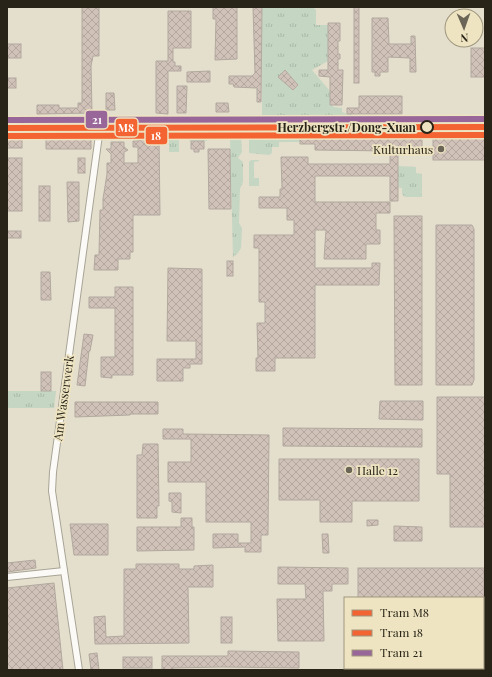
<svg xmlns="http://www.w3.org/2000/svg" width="492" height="677" viewBox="0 0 492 677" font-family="'Playfair Display',serif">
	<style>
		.grass { fill: url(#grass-tufts) }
		.building { fill: url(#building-cross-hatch); stroke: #b2a99f }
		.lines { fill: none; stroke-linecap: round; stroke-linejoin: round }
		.street-casing { stroke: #a8a496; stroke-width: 8 }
		.secondary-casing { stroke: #a8a496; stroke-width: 11 }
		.street { stroke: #fbfaf7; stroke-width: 6 }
		.secondary { stroke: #fbfaf7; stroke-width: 9 }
		.tram-1-casing { stroke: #eee4c2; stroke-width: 9 }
		.tram-2-casing { stroke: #eee4c2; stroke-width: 9 }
		.tram-3-casing { stroke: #eee4c2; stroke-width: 9 }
		.tram-1 { stroke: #f46332; stroke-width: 6 }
		.tram-2 { stroke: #f46332; stroke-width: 6 }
		.tram-3 { stroke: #969; stroke-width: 6 }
		.stop-dot { fill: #eee4c2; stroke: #282417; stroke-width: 2 }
		.poi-dot { fill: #6a6556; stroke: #eee4c2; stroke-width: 1.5 }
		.labels { text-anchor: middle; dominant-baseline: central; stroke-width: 3.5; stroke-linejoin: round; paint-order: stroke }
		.stop-label { font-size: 12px; font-weight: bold; fill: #282417; stroke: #eee4c2; text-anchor: end }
		.poi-label { font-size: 12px; fill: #282417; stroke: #eee4c2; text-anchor: end }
		.street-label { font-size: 12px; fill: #282417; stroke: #eee4c2 }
		.line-badge { stroke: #eee4c2; stroke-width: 1.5 }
		.badge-label { font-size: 11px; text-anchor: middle; font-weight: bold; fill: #fff }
	</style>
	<defs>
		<pattern id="grass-tufts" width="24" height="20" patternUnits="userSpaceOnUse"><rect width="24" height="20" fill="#c5d6c3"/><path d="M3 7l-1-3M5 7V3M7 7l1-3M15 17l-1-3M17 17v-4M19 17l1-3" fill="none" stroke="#a9b8a7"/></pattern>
		<pattern id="building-cross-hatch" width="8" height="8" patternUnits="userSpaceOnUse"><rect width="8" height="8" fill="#d1c2b9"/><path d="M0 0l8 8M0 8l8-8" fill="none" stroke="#b3a79e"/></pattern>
	</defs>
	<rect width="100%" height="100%" fill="#e4decc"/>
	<g class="grass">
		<path d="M262 7H313L316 10V25H328V61L312 70 330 91V105H333V107L342 108V112L347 114H352V118L262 117Z"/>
		<rect x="169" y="134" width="10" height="18"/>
		<path d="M189 134H241L242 152 238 158 243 162V182L240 189 239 223 242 228 241 248 238 253 233 257 230 139H207V141H189Z"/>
		<path d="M315 134V138L300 142H279V147H272V153L269 155 249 153V135Z"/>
		<path d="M251 160H259V161L254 162V178H259V186H249V162Z"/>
		<path d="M398 166 416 167V173L422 174V197H405L402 194V188L397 187Z"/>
		<path d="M7 391H56L54 408H7Z"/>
	</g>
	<g class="building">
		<path d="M82 7H99V56H93L91 66 92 113 37 114V105H59V108H78V103H82Z"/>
		<path d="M213 7H237V59L215 60 216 19H213Z"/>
		<path d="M253 7H262L261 102H257V88L234 87 233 84H229V76H252L255 73Z"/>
		<rect x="354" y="7" width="5" height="76"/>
		<path d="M168 11H191V48H173V62H175V66H181V71H168V114L156 113V61H168Z"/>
		<path d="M372 18H388L389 44H411V36H415L416 72H410V58L388 57V72H380V76H375V72H372Z"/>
		<path d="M328 23H340V41H338V54H340V59H338V70H343L342 105H330V77L319 76V70H328Z"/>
		<rect x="7" y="44" width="14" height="14"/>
		<rect x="471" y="48" width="14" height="29"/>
		<path d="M285 70 298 85 293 90 278 77Z"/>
		<path d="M210 71V82H187V72Z"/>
		<rect x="7" y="78" width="9" height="10"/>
		<path d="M177 86H187L186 113H177Z"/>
		<path d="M106 93H114L115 110H106Z"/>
		<path d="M359 96H402V114H347V108H359Z"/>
		<path d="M216 103H228L229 112H216Z"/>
		<rect x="7" y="138" width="15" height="10"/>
		<path d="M91 138V149H46V139Z"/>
		<path d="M300 138 422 139V153H398V201H390V176H315V202H390V213H376V230H380V244H366V259H324L326 230H315V268H372V263H380L379 285H315V358H275V371H256V358H258L257 323H265V302H259V248H254V235H294V220H287V208H259V197H280V189H282L281 157H308V164H390V151L315 150V144H300Z"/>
		<rect x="433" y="138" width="52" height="22"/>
		<path d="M138 139H159L160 215H133V252H130V259H118V270H94L95 255H99L100 210H103V199L107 174V163H111V154L106 149H111V142H124V147L128 150 124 152V163H138V147H133V141H138Z"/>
		<path d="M191 141H204V149H199V152H194V149H191Z"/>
		<path d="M208 149H230L231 209H209Z"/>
		<rect x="7" y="158" width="15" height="53"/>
		<rect x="78" y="158" width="7" height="15"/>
		<path d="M67 182H79V221L68 222Z"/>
		<rect x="39" y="186" width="11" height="35"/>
		<path d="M394 216H422V385H395Z"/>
		<path d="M436 225H472L474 229V380L472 385H436Z"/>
		<rect x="7" y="231" width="14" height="7"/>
		<rect x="227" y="261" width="6" height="15"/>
		<path d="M168 268 202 269V364H190V368H183V381H157V359H196V341H167Z"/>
		<path d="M41 272H50L51 300H41Z"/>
		<path d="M115 287H133V375H112V378L101 377V357H115V308H89V297H115Z"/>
		<path d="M84 334 93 335 90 351H89L85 386 77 385Z"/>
		<rect x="41" y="372" width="10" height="19"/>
		<path d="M437 397H485V527H450V474H437Z"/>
		<path d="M380 401H423V420L379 419Z"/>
		<path d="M75 402H158V414H130V415L75 417Z"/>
		<path d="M283 428 422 429V447L283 446Z"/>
		<path d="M163 429H183V434L269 435 268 535H261V552H245V547L213 548V534H238V543H251V522H206V482H168V462H191V439H163Z"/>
		<path d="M143 444H158L159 506H157V518H137V455H142Z"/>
		<path d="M279 459H419V501H352V522H320V500H279Z"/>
		<path d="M169 493H181V513L172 512V502L169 501Z"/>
		<path d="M181 518H192V527H194V550L137 551V527H181Z"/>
		<path d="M367 520H378V525L367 526Z"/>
		<path d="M70 524H108V555H74Z"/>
		<path d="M394 526 422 527V541H394Z"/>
		<path d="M322 534H328L329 553H323Z"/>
		<path d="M35 560 36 568 7 572V563Z"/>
		<path d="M136 564H179V569H194V566L213 565V587H188L189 643 95 644 94 617 105 616 106 637 124 636V569H136Z"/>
		<path d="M278 567 348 568V584H332V591H323L324 641H278L277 599H306L305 584H278Z"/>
		<rect x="358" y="568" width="126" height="30"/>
		<path d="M54 583 63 670H7V588Z"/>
		<rect x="221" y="617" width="11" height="26"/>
		<path d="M228 651 299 652V668L221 667 173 668V670H162V656H228Z"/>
		<path d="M97 653 99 670H91L89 654Z"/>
		<rect x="123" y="657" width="29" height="11"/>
	</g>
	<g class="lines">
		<g class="street-casing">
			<g id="street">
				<path d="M7 577 64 571"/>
				<path d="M79 670 52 491 53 472 99 135V126"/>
			</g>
		</g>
		<g class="secondary-casing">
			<path id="secondary" d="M7 126H485"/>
		</g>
		<use href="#street" class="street"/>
		<use href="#secondary" class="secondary"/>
		<g class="tram-1-casing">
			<path id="tram-1" d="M7 128 485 127"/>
		</g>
		<g class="tram-2-casing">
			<path id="tram-2" d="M7 136 485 135"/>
		</g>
		<g class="tram-3-casing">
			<path id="tram-3" d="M7 120 485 119"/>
		</g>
		<use href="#tram-1" class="tram-1"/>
		<use href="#tram-2" class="tram-2"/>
		<use href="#tram-3" class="tram-3"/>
	</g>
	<circle class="stop-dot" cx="427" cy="127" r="6"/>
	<g class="poi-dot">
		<circle cx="441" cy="149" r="4"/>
		<circle cx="349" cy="470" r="4"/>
	</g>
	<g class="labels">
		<g class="stop-label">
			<text x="416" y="127">Herzbergstr./Dong-Xuan</text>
		</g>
		<g class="poi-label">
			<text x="433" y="149">Kulturhaus</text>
			<text x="357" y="470" text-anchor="start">Halle 12</text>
		</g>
		<g class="street-label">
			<text transform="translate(63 398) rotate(-82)">Am Wasserwerk</text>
		</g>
	</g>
	<g class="line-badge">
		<rect x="85" y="110" width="23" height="19" rx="4" fill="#969"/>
		<rect x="115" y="118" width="23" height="19" rx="4" fill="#f46332"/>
		<rect x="145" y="126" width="23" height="19" rx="4" fill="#f46332"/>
	</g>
	<g class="badge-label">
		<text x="97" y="124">21</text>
		<text x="126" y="132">M8</text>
		<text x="156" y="140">18</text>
	</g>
	<rect width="492" height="677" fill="none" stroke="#282417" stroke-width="16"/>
	<rect x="344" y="597" width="140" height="72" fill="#eee4c2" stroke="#9f977e"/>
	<rect x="352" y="610" width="20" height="6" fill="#f46332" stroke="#9f977e"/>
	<text x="380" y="617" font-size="12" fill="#282417">Tram M8</text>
	<rect x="352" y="630" width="20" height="6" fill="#f46332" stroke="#9f977e"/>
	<text x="380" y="637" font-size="12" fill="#282417">Tram 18</text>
	<rect x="352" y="650" width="20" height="6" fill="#996699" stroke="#9f977e"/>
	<text x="380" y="657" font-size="12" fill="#282417">Tram 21</text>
	<g transform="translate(464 28) rotate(178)"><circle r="19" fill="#eee4c2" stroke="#9f977e"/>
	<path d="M0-3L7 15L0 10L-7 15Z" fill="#6a6556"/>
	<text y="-6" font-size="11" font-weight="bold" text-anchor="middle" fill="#282417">N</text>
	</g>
</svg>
